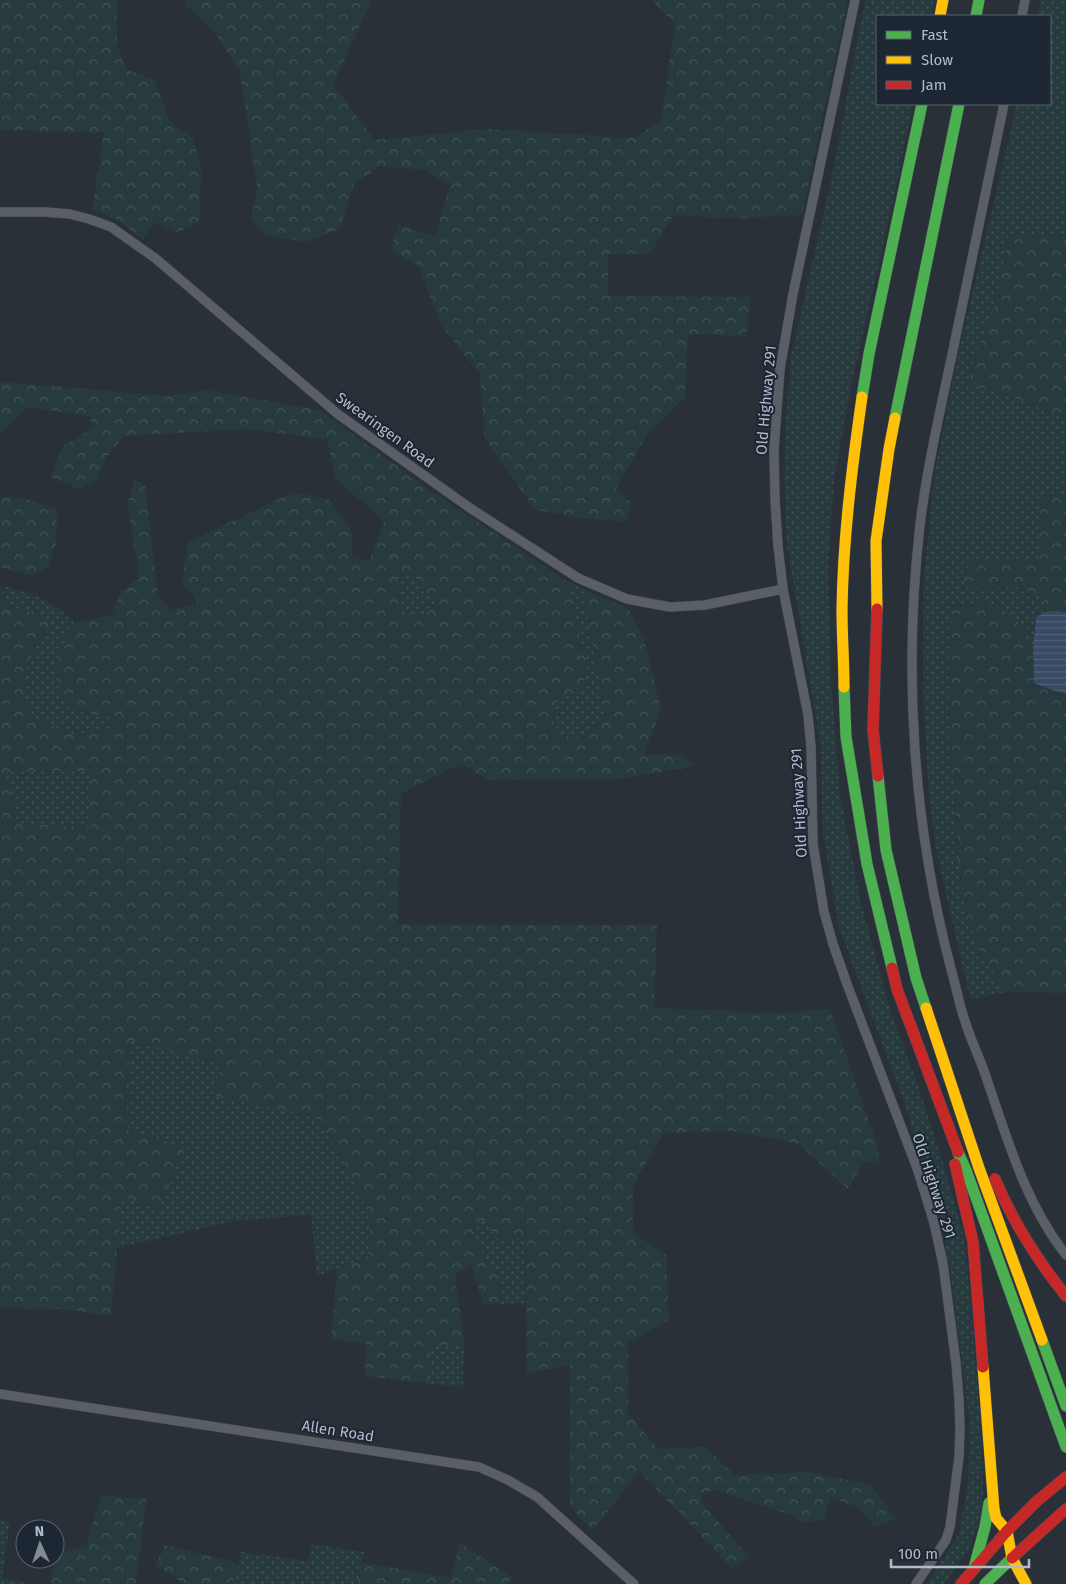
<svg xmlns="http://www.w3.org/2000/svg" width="1066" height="1584" viewBox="0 0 1066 1584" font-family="'Fira Sans',sans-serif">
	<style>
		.grass { fill: url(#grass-dots) }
		.forest { fill: url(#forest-crowns); fill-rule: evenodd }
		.water { fill: url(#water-rules) }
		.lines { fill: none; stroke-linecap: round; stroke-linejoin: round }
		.street-casing { stroke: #484c53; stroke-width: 10 }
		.fast-casing { stroke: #484c55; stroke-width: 12 }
		.slow-casing { stroke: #484c55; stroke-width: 12 }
		.jam-casing { stroke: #484c55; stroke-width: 12 }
		.street { stroke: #5a5e66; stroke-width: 9 }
		.fast { stroke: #4caf50; stroke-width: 11 }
		.slow { stroke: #ffc107; stroke-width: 11 }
		.jam { stroke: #c62828; stroke-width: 11 }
		.labels { text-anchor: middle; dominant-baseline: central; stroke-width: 4; stroke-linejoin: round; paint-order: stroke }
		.street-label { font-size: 15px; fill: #b4bcc9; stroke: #1d2633 }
	</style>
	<defs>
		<pattern id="grass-dots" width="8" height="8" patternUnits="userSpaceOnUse" patternTransform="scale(1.25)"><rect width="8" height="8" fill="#273a3e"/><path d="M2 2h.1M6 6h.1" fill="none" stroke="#445559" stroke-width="1.8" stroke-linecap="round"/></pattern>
		<pattern id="forest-crowns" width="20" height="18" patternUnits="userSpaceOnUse" patternTransform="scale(1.25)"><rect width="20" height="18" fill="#273a3e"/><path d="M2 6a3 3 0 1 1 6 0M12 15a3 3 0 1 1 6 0" fill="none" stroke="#445559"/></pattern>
		<pattern id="water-rules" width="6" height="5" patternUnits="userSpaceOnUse" patternTransform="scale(1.25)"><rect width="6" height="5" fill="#384963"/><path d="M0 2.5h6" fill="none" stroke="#526178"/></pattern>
	</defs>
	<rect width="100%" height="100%" fill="#2a3038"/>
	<g class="grass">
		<path d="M865 0H934L931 16H877V104H913L894 196 850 392 834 481 828 567 831 683 840 794 861 903 889 1007 916 1080 944 1166 965 1240 981 1422 983 1494 979 1522 969 1550 944 1584H926L959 1534 968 1484 969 1418 951 1277 943 1230 928 1186 907 1110 839 928 823 833 821 748 787 545 784 476 786 417 791 357 831 182Z"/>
		<path d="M1041 0H1066V235L1008 237 996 304 975 354 968 383 1066 417V494L1041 497 1039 560H973L968 588 1017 587 1042 597 1049 611 1036 617 1033 651 1015 617 988 602 954 605 950 654 949 704 957 849 962 892 977 948 1006 992 970 999 935 845 928 781 923 694V585L935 469 960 346 1017 104H1050V16H1037Z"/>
		<path d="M417 573 440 601 420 617 402 612 397 576Z"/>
		<path d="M567 581 588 591 585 603 606 713 588 735 561 742 551 726 557 701 582 685 587 666Z"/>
		<path d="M1 585C33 594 49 598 74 622L55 663 77 711 112 718V729L73 735 30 716 22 680 34 651 50 623 27 611 7 606Z"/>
		<path d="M90 771 91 828 14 823 13 798 3 772Z"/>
		<path d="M129 1040 222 1064 213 1096 315 1116 342 1157 371 1219 368 1258 317 1276 311 1215 234 1221 117 1248 122 1197 185 1148 128 1130Z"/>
		<path d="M483 1219 525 1238 526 1303 501 1304 502 1284 471 1235Z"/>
		<path d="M464 1343 463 1387 430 1384V1347Z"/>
		<path d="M0 1520 10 1522 2 1578 29 1584H0Z"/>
		<path d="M312 1544 364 1552 357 1584H233L241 1552 308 1561Z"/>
	</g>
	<g class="forest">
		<path d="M0 0H117V46L127 70 155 80 169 120 193 138 201 169 200 223 177 232 155 222 143 240 119 221 92 209 104 133 0 130Z"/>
		<path d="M185 0H372L333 85 375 140 487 129 635 138 661 120 675 24 652 0H848L802 215 743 218 673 216 650 254H608V296L751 297 746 336 688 334 685 398 647 434 615 491 631 502 627 522 583 518 535 510 485 439 480 374 441 325 418 266 390 250 399 225 435 236 450 185 424 170 381 166 354 184 340 229 306 242 266 236 251 219 257 188 240 72 215 32 186 5Z"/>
		<path d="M1066 235V417L968 383 975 354 996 304 1008 237Z"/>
		<path d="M0 382 168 396 206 390 320 410 424 486 567 581 587 666 583 685 557 701 551 726 561 742 588 735 606 713 585 603 588 591 628 608 644 638 661 710 644 755H682L696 766 620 779 488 780 461 764 401 793 398 924 657 925 654 1008 773 1013 830 1009 877 1144 880 1165 865 1161 848 1189 799 1144 730 1131 664 1133 633 1185V1233L666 1255 669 1320 628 1343V1413L658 1449 706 1447 735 1475 809 1472 871 1485 896 1519 875 1527 859 1508 830 1497 824 1519 802 1523 788 1514 715 1490 702 1493 701 1502 749 1557 732 1568 639 1471 593 1530 570 1507V1364L527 1374 525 1238H497L483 1220 471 1235 502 1284 501 1304H483L471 1264 455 1275 464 1343 430 1347V1384L365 1376 366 1344 331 1339 337 1269 368 1258 371 1219 342 1157 315 1117 213 1096 222 1064 129 1040 128 1130 185 1147 158 1210 122 1197 111 1316 63 1309 0 1308V585L7 606 27 611 50 623 34 651 22 680 30 716 73 735 111 729 112 718 77 711 58 690 55 663 74 622 111 616 121 592 139 578 128 504 134 479 145 485 158 597 172 610 198 603 182 583 188 542 294 492 330 500 352 532V555L369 562 384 521 335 478 327 439 247 429 124 436 106 458 97 480 79 489 51 477 62 447 93 428 89 416 27 407 0 435ZM417 573 423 592 440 601 420 617 402 612 397 577ZM89 771 91 828 14 823 13 798 3 772Z"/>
		<path d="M1066 494V612L1049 611 1042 597 1017 587 968 588 960 577 973 560H1038L1041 497Z"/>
		<path d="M0 497 23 498 57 509 56 545 48 567 32 576 0 567Z"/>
		<path d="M988 602 1015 617 1033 651 1034 683 1055 691 1066 693V993L1006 992 977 948 962 892 957 849 949 704 950 654 954 605Z"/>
		<path d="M101 1495 146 1499 136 1584H50L56 1556 87 1544Z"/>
		<path d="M460 1543 512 1577 508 1584H357L361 1562 451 1578Z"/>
		<path d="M165 1545 237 1563 233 1584H184L155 1565Z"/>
	</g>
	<path class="water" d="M1049 611 1066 612V693L1055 691 1034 683 1033 651 1036 617Z"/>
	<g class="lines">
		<g class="street-casing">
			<g id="street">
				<path d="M855 0 793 294 780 369 774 450 775 499 778 546 783 589 808 715 811 747 813 844 824 912 833 944 847 984 918 1171 934 1223 943 1264 956 1363 959 1399 960 1430 959 1457 950 1527 946 1540 916 1584"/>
				<path d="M1022 16 1025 0"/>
				<path d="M1004 104C987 188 969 271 952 355 940 411 927 468 920 525 903 673 913 825 951 969 956 986 959 1004 965 1021 970 1038 978 1054 984 1071 1006 1134 1024 1202 1066 1255"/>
				<path d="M0 212H45L70 214 89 219 111 227 155 258 339 415 470 508 578 578 627 599 670 607 705 605 783 589"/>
				<path d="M0 1394 479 1467 508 1480 537 1497 634 1584"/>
			</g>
		</g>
		<g class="fast-casing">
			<g id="fast">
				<path d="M976 16 979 0"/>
				<path d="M862 397 869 354 922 104"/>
				<path d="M895 418 959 104"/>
				<path d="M844 687 846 737 867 864 892 968"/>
				<path d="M878 776 886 850 916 978 926 1008"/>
				<path d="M958 1152 966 1170 1066 1447"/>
				<path d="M1042 1340 1066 1406"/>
				<path d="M974 1568 985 1527 989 1503"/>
				<path d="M985 1584 1012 1558"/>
			</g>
		</g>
		<g class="slow-casing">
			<g id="slow">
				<path d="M940 16 943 0"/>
				<path d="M877 609 876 541 889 449 895 418"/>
				<path d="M844 687C844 662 842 636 842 610 843 539 852 467 862 397"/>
				<path d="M926 1008 979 1168 1042 1340"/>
				<path d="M983 1367 994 1509 996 1518 1007 1531 1012 1558 1026 1584"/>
			</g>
		</g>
		<g class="jam-casing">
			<g id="jam">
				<path d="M877 609 873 730 878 776"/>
				<path d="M892 968 897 989 958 1152"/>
				<path d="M955 1164 973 1242 983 1367"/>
				<path d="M995 1179C1013 1222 1037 1260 1066 1296"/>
				<path d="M1007 1531 1037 1501 1066 1477"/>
				<path d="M1012 1558 1066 1509"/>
				<path d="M961 1584 1007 1531"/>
			</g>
		</g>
		<use href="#street" class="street"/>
		<use href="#fast" class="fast"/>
		<use href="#slow" class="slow"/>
		<use href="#jam" class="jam"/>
	</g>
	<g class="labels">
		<g class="street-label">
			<text transform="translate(766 400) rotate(-85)">Old Highway 291</text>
			<text transform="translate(385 430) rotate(36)">Swearingen Road</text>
			<text transform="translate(799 803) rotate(-93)">Old Highway 291</text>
			<text transform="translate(934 1186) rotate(72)">Old Highway 291</text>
			<text transform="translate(338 1431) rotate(9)">Allen Road</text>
		</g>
	</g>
	<rect x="876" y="15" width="175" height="90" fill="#1d2633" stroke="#59626f"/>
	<rect x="886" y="31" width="25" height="8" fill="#4caf50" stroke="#59626f"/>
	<text x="921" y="40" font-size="15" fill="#b4bcc9">Fast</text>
	<rect x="886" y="56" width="25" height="8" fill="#ffc107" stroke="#59626f"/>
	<text x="921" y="65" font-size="15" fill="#b4bcc9">Slow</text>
	<rect x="886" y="81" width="25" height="8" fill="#c62828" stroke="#59626f"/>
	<text x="921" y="90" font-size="15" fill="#b4bcc9">Jam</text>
	<g transform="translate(40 1544) rotate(357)"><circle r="24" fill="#1d2633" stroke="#59626f"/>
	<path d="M0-4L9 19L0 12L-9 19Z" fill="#848b96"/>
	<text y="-8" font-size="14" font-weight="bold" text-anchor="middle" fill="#b4bcc9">N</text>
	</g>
	<path d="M891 1559v8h138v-8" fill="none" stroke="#b4bcc9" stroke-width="2.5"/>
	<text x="898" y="1559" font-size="15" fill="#b4bcc9" stroke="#1d2633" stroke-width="4" paint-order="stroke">100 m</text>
</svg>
